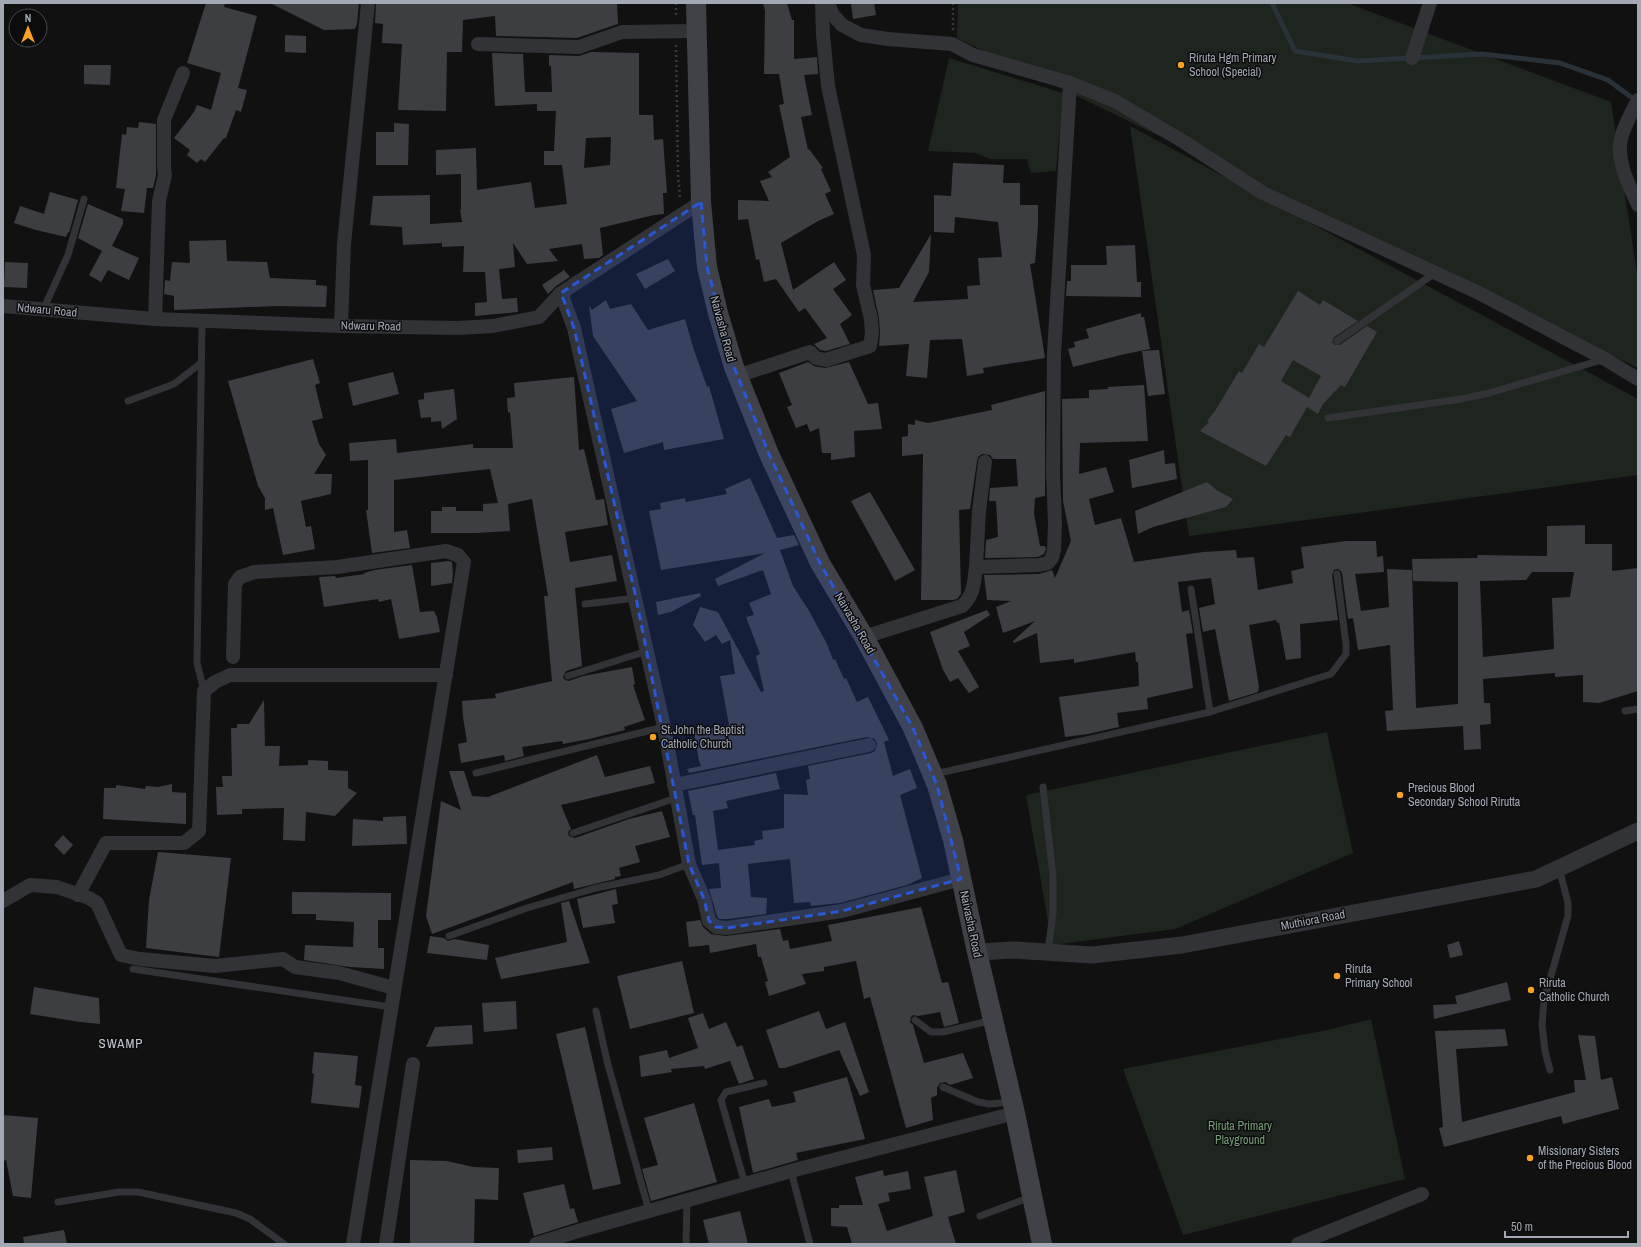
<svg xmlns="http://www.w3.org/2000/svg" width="1641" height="1247" viewBox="0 0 1641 1247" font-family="'Archivo Narrow',sans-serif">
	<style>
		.green { fill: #1d251e }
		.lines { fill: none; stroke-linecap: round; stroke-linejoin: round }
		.stream { stroke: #293238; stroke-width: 5 }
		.building { fill: #3d3e42; fill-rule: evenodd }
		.path { stroke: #383a3e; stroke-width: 2.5; stroke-dasharray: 2 3; stroke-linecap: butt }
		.service { stroke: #323337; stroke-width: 7 }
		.minor { stroke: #323337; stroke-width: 14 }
		.tertiary { stroke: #323337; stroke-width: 17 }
		.secondary { stroke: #404247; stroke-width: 20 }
		.marked { fill: #2a57d4; fill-opacity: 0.2; stroke: #2a57d4; stroke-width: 3; stroke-dasharray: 8 5; stroke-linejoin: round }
		.poi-dot { fill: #f7a225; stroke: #0c0c0d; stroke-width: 1.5 }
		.labels { text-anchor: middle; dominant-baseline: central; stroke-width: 3; stroke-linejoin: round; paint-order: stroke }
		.poi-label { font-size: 12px; fill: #a2a8b4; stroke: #0c0c0d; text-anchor: start }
		.street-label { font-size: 12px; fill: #a2a8b4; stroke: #0c0c0d }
		.park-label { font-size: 12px; fill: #789f78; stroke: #0c0c0d }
		.neighbourhood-label { font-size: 13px; letter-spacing: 1px; fill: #c3c7d0; stroke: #0c0c0d }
	</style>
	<rect width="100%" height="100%" fill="#111112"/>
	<g class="green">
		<path d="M958 3H1347L1611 102 1638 280V368L957 38Z"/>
		<path d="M949 58 1063 93 1056 171 1031 173 1027 159H990L975 153 928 151Z"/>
		<path d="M1130 126 1638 399V475L1189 536Z"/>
		<path d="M1327 732 1353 853 1175 929 1052 945 1026 795Z"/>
		<path d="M1371 1019 1405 1179 1183 1235 1123 1069 1327 1030Z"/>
	</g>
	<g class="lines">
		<path class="stream" d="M1272 3 1295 51 1358 61 1482 54 1560 63 1608 80 1631 97"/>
	</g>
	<g class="building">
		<path d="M206 3H225L224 7 257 16 238 88 247 90 241 112 236 110 226 138H224L205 162 201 159 197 163 187 155 190 150 174 138 194 112 197 105 211 110 221 73 187 63Z"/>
		<path d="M270 3H359L357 24 355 29 324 30Z"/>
		<path d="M376 3H617L618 24 577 38 496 36 495 16 463 20 462 52H447L446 111 398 110 402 44 382 43 383 24 375 23Z"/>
		<path d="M763 3H787L792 20H794V59L817 57 818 74 804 75 812 115 801 117 808 150 809 149 823 168 821 169 831 191 825 194 834 214 818 221 781 243 793 290 834 262 846 280 833 289 852 315 840 324 850 344 826 351 820 350 814 344 827 338 805 308 799 312 776 279 764 282 759 259 756 260 748 219 738 220V200L769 201 760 181 772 177 768 172 790 157 779 105 784 104 779 74H764L765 11Z"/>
		<path d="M851 3H874L876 15 853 19Z"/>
		<path d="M285 35 306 36V53L285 52Z"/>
		<path d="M591 52 639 53V115H653L654 140 663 139 667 193H663L664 214 654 215 600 228 603 255 599 258 584 259 582 244 549 249 558 261 527 264 513 243 515 267 499 269 502 299 517 298 518 312 475 316V303L487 302 485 272H463L464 246 442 247V243L403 245 402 227 370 225 373 196 430 195V224L462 222 460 210 461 209V174L436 175V150L476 148 477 190 531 182 535 208 567 204 562 165H544V151H554L556 111H537V104L495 106 492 53 523 54 525 92H552L551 66H549V55L579 56ZM611 137 610 165 584 168 586 138Z"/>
		<path d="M84 65H111L110 85 84 84Z"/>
		<path d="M139 122 156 124V175L153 188H147L144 213 121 211 125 189 116 188 122 134 126 135 127 127 138 128Z"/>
		<path d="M394 123 409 124 408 165H376V132H394Z"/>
		<path d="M953 163 1004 165 1003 183H1020V205H1038V225L1035 263 1030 264 1045 358 983 368 984 373 967 376 962 339 930 340 927 378 906 376 909 344 879 346 880 333 879 318 873 290 899 288 931 234 929 272 913 302 968 299 967 286 980 285 978 258 1002 257 998 222 955 217 954 233 934 232V195L951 196Z"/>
		<path d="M50 192 78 200 69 233 68 232 66 237 36 230 14 223 20 206 44 214Z"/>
		<path d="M88 204 123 219V224L112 246 139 258 129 280 108 270 101 282 89 275 102 251 78 238Z"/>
		<path d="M226 240 227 261 267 262 270 278 316 280V285L327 286 326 307 277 306 174 310V296L164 294 165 280 170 281 172 262 189 263 190 262 189 241Z"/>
		<path d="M1135 245 1137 282H1141V297L1066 296 1067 281H1071V265H1107L1106 246Z"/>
		<path d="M668 259 675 271 645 289 636 274Z"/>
		<path d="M5 262 28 263 27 288 4 287Z"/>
		<path d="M564 270 570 277 556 286 548 294 542 285Z"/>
		<path d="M1298 291 1320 305 1323 300 1358 321 1334 337 1332 342 1335 345H1340L1367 326 1377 332 1345 387 1341 385 1323 404 1318 414 1307 407 1290 437 1286 435 1266 466 1200 431 1209 422 1207 421 1215 411 1239 371 1242 373 1259 344 1264 347ZM1293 360 1321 376 1309 398 1281 381Z"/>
		<path d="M606 300 610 309 631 304 648 330 685 319 693 347 707 387 709 386 724 439 664 450 663 442 624 453 611 409 637 401 593 336 589 305 592 310Z"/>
		<path d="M1141 313V317H1144L1150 349 1125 354 1073 367 1068 349 1075 347 1074 342 1089 338 1086 329Z"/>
		<path d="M1159 350 1165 394 1148 396 1142 351Z"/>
		<path d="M313 359 320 383 315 385 323 418 312 421 319 444 326 455 314 474H332L331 494 301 501 306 527 311 526 315 549 283 555 273 508 265 510V498L258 486 228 381Z"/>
		<path d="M808 362 814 366 825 368 849 362 868 404 878 403 882 429 854 431 855 457 831 460V453H822L819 428 810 432 807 424 796 428 787 407 792 405 779 373Z"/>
		<path d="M393 372 399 394 353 406 348 383Z"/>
		<path d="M574 377 579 450 584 449 596 500 604 499 608 525 565 532 570 562 612 555 617 581 575 588 582 666 566 671 563 677 565 680 569 681 583 676 632 667 635 684 633 685 645 720 624 727 625 730 589 739 563 744 562 741 522 747 524 756 505 761 504 755 461 763 458 744 467 742 463 717 462 701 496 698 495 694 552 681 544 596H548L532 499 508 504 510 531 476 533H431V511H442V507H456V511H483V504L498 503 490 469 394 480V532L407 530 410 548 372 553 366 510H368V460L350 461 349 443 396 439 397 453 473 444V448H513L510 412 508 413 507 398 515 397 514 383Z"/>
		<path d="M1144 385 1148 441 1080 443 1079 474 1106 467 1114 492 1089 499 1095 525 1121 518 1134 562 1203 552 1236 550 1237 558 1254 557 1258 590 1293 583 1291 571 1304 568 1301 547 1346 541H1376L1377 557 1383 556 1384 572 1355 574 1361 611 1389 607 1387 569 1412 570 1416 708 1458 704V582L1413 581 1412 559 1477 558 1478 555 1547 556V526L1585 525V544H1612V571L1638 568V691L1599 703 1583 702V675L1555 677V673L1483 679 1484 703H1490L1491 724 1480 725 1481 749 1464 750 1463 726 1387 731 1385 711 1393 710 1390 645 1358 650 1353 618 1348 619 1342 573 1341 571 1337 569 1334 570 1332 575 1338 620 1300 624 1301 658 1286 660 1279 622 1277 623 1276 620 1249 625 1259 687 1258 692 1229 701 1215 629 1203 632 1199 608 1215 604 1211 578 1178 582 1182 612 1189 610 1193 633 1186 634 1193 688 1147 698 1148 709 1117 713 1119 727 1088 734 1065 737 1059 697 1139 686 1138 662H1136L1135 652 1074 663V659L1040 663 1037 633 1014 643 1013 641 1035 621 1003 633 996 607 1011 601 987 600 984 575 1039 574 1052 570 1055 578 1071 541 1063 501 1062 399 1089 398V390L1108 389V387ZM1532 572H1574L1570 597 1552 598 1554 649 1483 657 1480 581 1526 580Z"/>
		<path d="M454 389 457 419 442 429 441 421 431 422V417L421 418 418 400 424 399V393Z"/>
		<path d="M1045 391V496L1035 498 1034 514 1040 546H1045L1046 549 1044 554 1038 557 985 558 986 540 998 537 996 501H989L990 488 1018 486 1016 459H993L990 455 982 454 978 457 977 461 970 509 959 510 961 594 957 599 953 600H921L923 454 902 456V437L908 436V424L915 425V420L928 423 992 410 991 405Z"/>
		<path d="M1164 450 1165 464 1175 463 1177 479 1132 488 1129 460Z"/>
		<path d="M750 478 777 538 794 535 799 545 780 550 793 586 808 609 827 644 833 660 835 659 844 679 846 678 857 702 868 697 889 740 884 742 893 776 910 769 917 788 900 795 922 878 907 885 840 903 811 906 810 902 794 903 790 859 748 864 751 897 767 898 766 914 727 919H719L717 916 709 889 721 888 719 863 702 865 695 815H693L688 791 776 773 780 789 726 801 728 808 713 811 718 850 755 845 754 841 763 839 762 831 784 828V794L808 795 806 780 810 779 808 766 871 753 875 751 877 744 875 739 867 737 689 773 687 769 701 766 699 761 694 731 729 725 720 676 735 674 730 640 722 644 716 635 705 642 693 625 700 607 718 612 761 692 764 691 756 656 760 654 746 617 754 615 749 603 771 594 763 570 718 586 715 579 765 553 661 570 649 511 661 509 660 503 685 498 686 502 727 494 725 489Z"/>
		<path d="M1207 482 1218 491 1233 499 1226 507 1153 527 1138 534 1135 511Z"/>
		<path d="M870 492 915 570 895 581 851 501Z"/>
		<path d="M449 561 452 562 453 574 452 583 431 586V563Z"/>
		<path d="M412 565 420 612 434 611 437 617 440 632 399 639 391 599 379 602 378 599 324 607 319 577 335 576 336 578 365 574 364 573 374 570Z"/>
		<path d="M700 593 701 596 671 612 658 615 656 602Z"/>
		<path d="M987 610 990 615 964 632 970 646 958 651 979 687 969 693 958 678 950 682 943 670 930 632Z"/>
		<path d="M264 700 265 746H280L279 766 308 765V760L328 761V770L348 771V788L357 793 335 816 306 812 305 841 283 840 284 808 242 809V814L217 815 216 787H223L222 776H232L231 728H237V724H249Z"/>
		<path d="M597 755 605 777 650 766 655 783 561 805 571 829 568 832 569 836 575 838 629 819 662 811 670 837 635 846 640 862 619 868 621 876 615 877V879L574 889 573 882 432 934 426 916 441 801 461 810 449 771H464L472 796 488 797Z"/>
		<path d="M172 784V792L186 793V824L103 819 104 788H116V785L145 789 146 786 158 787Z"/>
		<path d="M406 816 407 844 352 846 353 819 383 821V817Z"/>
		<path d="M63 835 73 845 64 855 54 845Z"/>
		<path d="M158 852 231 858 219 957 146 948 149 900Z"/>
		<path d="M616 889 618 904 612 905 615 923 583 928 577 899Z"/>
		<path d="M292 892 391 893V920H378V948H384V969L350 967 304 960 305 945 353 947 354 922 316 920V914H292Z"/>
		<path d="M569 901 590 963 501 979 495 958 567 942 561 903Z"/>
		<path d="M921 907 942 983 948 982 959 1023 944 1027 940 1012 918 1016 913 1015 911 1017 910 1022 913 1025 924 1063 963 1053 973 1078 950 1085 945 1082 940 1083 937 1088V1095L931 1098 933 1120 906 1128 870 997 864 999 856 961 824 967V971L802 974 806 984 769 996 765 982 768 981 761 957H758L756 944 710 953 709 945 689 947 686 922 700 920 703 927 711 934 726 936 780 929 783 941 788 940 790 949 832 941 828 925Z"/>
		<path d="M430 936 444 938 448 941 454 939 489 945 487 960 427 953Z"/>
		<path d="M1459 941 1463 955 1450 958 1447 945Z"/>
		<path d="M682 961 694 1013 630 1029 617 976Z"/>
		<path d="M1507 982 1511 1000 1434 1019 1433 1005 1457 1004 1455 996Z"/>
		<path d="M34 987 99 998 100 1024 80 1022 30 1014Z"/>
		<path d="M516 1001 517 1029 484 1032 482 1003Z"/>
		<path d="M819 1011 826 1029 845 1022 869 1092 860 1096 839 1050 785 1068H779L766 1030Z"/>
		<path d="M703 1013 709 1029 726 1022 737 1047 742 1045 754 1079 739 1084 730 1061 705 1069 704 1066 671 1069 672 1072 641 1077 639 1056 667 1050 669 1058 698 1048 688 1018Z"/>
		<path d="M472 1025 473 1044 426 1047 435 1027Z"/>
		<path d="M585 1027 621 1184 593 1190 556 1034Z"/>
		<path d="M1505 1029 1508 1046 1456 1049 1462 1122 1575 1092 1574 1080H1586L1578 1035 1595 1036 1601 1080 1612 1077 1619 1109 1563 1124 1561 1116 1444 1147 1439 1128 1443 1127 1435 1031Z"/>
		<path d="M314 1052 358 1056 355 1085 362 1086 359 1108 311 1103 314 1074 312 1073Z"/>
		<path d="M847 1077 865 1139 796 1153 798 1160 753 1173 739 1107 769 1099 772 1107 796 1102 793 1092Z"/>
		<path d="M694 1103 717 1182 651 1201 642 1169 658 1165 644 1118Z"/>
		<path d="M3 1115 38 1118 31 1198 13 1196 6 1160 3 1161Z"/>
		<path d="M552 1147 553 1160 518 1163 517 1150Z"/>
		<path d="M410 1160 447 1161 473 1167 499 1168 498 1200 475 1199 474 1244H410Z"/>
		<path d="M883 1170 884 1176 908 1171 911 1189 888 1193 890 1201 878 1204 887 1231 933 1216 924 1177 956 1170 965 1212 948 1217 956 1244H852L847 1227 831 1226V1208H839V1205H863L855 1177Z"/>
		<path d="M564 1184 570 1209 574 1208 578 1222 534 1236 523 1193Z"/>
		<path d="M740 1211 748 1244H709L703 1220Z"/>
		<path d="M64 1230 67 1244H24L23 1237Z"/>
	</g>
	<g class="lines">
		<g class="path">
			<path d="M676 3V16"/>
			<path d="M953 30V3"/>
			<path d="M676 45 678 174 680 198"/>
		</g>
		<g class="service">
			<path d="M43 310 68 255 84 199"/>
			<path d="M202 321 197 663 204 691"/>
			<path d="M1337 341 1435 273"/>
			<path d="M128 401 174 384 201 363"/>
			<path d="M1328 418 1461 399 1489 393 1605 359"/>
			<path d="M1191 589 1210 712"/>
			<path d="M585 604 636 598"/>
			<path d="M568 676 647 651"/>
			<path d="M1625 711 1638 709"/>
			<path d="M476 773 664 727"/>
			<path d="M935 774 1210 712 1331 674 1346 654V644L1337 574"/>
			<path d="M1043 787 1053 876V913L1048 952"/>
			<path d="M573 833 676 798"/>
			<path d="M449 936 527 908 596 888 659 875 689 864"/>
			<path d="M133 969 391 1007"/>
			<path d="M596 1011 607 1061 649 1211"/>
			<path d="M915 1020 931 1032H943L993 1020"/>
			<path d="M1550 1070 1545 1051 1542 1025 1544 1000 1568 916V903L1559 868"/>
			<path d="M943 1087 978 1102 989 1104 1012 1102"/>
			<path d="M791 1171 810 1244"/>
			<path d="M745 1184 721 1100 726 1092 764 1083"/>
			<path d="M58 1202 119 1192H138L236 1213 250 1219 284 1244"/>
			<path d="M980 1216 1031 1197"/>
			<path d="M686 1244 687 1200"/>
		</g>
		<g class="minor">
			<path d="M828 3 833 15 842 25 861 35 888 39 952 44 973 55 1070 83 1115 101 1184 142 1263 193 1481 294 1605 359 1638 379"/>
			<path d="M478 44 579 47 622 32 696 31"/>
			<path d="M1412 58 1430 3"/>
			<path d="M1638 100C1632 112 1620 133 1620 146 1619 167 1630 187 1638 205"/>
			<path d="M561 293 574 328 664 727 689 864 704 899 709 921 716 927 727 928 842 911 961 879"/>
			<path d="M3 306 155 319 341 326 458 328 493 326 539 317 561 293 701 202"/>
			<path d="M155 319 159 201 165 175 164 168V120L183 73"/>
			<path d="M341 326 344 244 368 3"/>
			<path d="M737 376 810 352 816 358 826 360 870 346 872 333 871 319 863 285 864 255 828 86 823 35 822 3"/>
			<path d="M976 567 979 511 985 462"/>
			<path d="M864 637 962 606C974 596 974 582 976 567L1039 565 1048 563 1052 558 1054 550 1055 523 1053 473 1054 354 1070 83"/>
			<path d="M233 657 235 584 240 577 255 572 337 567 446 551 458 555 464 562 353 1244"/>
			<path d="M674 785 869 745"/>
			<path d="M78 895 106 843H184L199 831 204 691 215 682 230 675H446"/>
			<path d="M3 901 30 885 57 887 89 898 97 903 121 955 140 959 215 966 283 959 295 967 339 973 394 988"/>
			<path d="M386 1244 413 1064"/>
			<path d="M536 1244 578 1231 791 1171 1015 1113"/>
			<path d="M1298 1244 1422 1194"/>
		</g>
		<path class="tertiary" d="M977 952 1014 950 1092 955 1182 945 1536 879 1638 831"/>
		<path class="secondary" d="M696 3 701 202 707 267 718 313 734 367 769 454 820 563 864 637 913 728 937 785 953 840 977 952 1015 1113 1042 1244"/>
	</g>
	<path class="marked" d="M701 202 707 267 734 367 769 454 820 563 913 728 937 785 961 879 842 911 727 928 716 927 709 921 704 899 689 864 636 598 574 328 561 293Z"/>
	<g class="poi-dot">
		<circle cx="1181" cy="65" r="4"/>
		<circle cx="653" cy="737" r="4"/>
		<circle cx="1400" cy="795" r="4"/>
		<circle cx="1337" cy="976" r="4"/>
		<circle cx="1531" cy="990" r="4"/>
		<circle cx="1530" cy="1158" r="4"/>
	</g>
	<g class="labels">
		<g class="poi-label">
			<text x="1189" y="58">Riruta Hgm Primary<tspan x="1189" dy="14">School (Special)</tspan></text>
			<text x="661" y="730">St.John the Baptist<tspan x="661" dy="14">Catholic Church</tspan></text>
			<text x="1408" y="788">Precious Blood<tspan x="1408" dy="14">Secondary School Rirutta</tspan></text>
			<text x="1345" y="969">Riruta<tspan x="1345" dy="14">Primary School</tspan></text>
			<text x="1539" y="983">Riruta<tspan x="1539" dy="14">Catholic Church</tspan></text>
			<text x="1538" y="1151">Missionary Sisters<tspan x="1538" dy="14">of the Precious Blood</tspan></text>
		</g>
		<g class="street-label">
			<text transform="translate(47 310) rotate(5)">Ndwaru Road</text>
			<text transform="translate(371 326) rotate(1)">Ndwaru Road</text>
			<text transform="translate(723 329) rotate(75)">Naivasha Road</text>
			<text transform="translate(855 623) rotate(60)">Naivasha Road</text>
			<text transform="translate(1313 920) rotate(-11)">Muthiora Road</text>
			<text transform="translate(971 924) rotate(78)">Naivasha Road</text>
		</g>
		<g class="park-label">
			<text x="1240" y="1126">Riruta Primary<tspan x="1240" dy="14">Playground</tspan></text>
		</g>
		<g class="neighbourhood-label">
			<text x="121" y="1043">SWAMP</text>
		</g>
	</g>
	<rect width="1641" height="1247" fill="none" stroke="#a2a8b4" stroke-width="8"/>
	<g transform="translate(28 28)"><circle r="19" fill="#0c0c0d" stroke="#484a50"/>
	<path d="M0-3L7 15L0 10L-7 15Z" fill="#f7a225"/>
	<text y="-6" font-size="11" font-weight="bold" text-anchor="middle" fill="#a2a8b4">N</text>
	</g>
	<path d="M1505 1231v6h123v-6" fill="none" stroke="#a2a8b4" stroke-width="2"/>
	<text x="1511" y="1231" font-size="12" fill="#a2a8b4" stroke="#0c0c0d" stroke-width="3" paint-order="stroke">50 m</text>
</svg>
